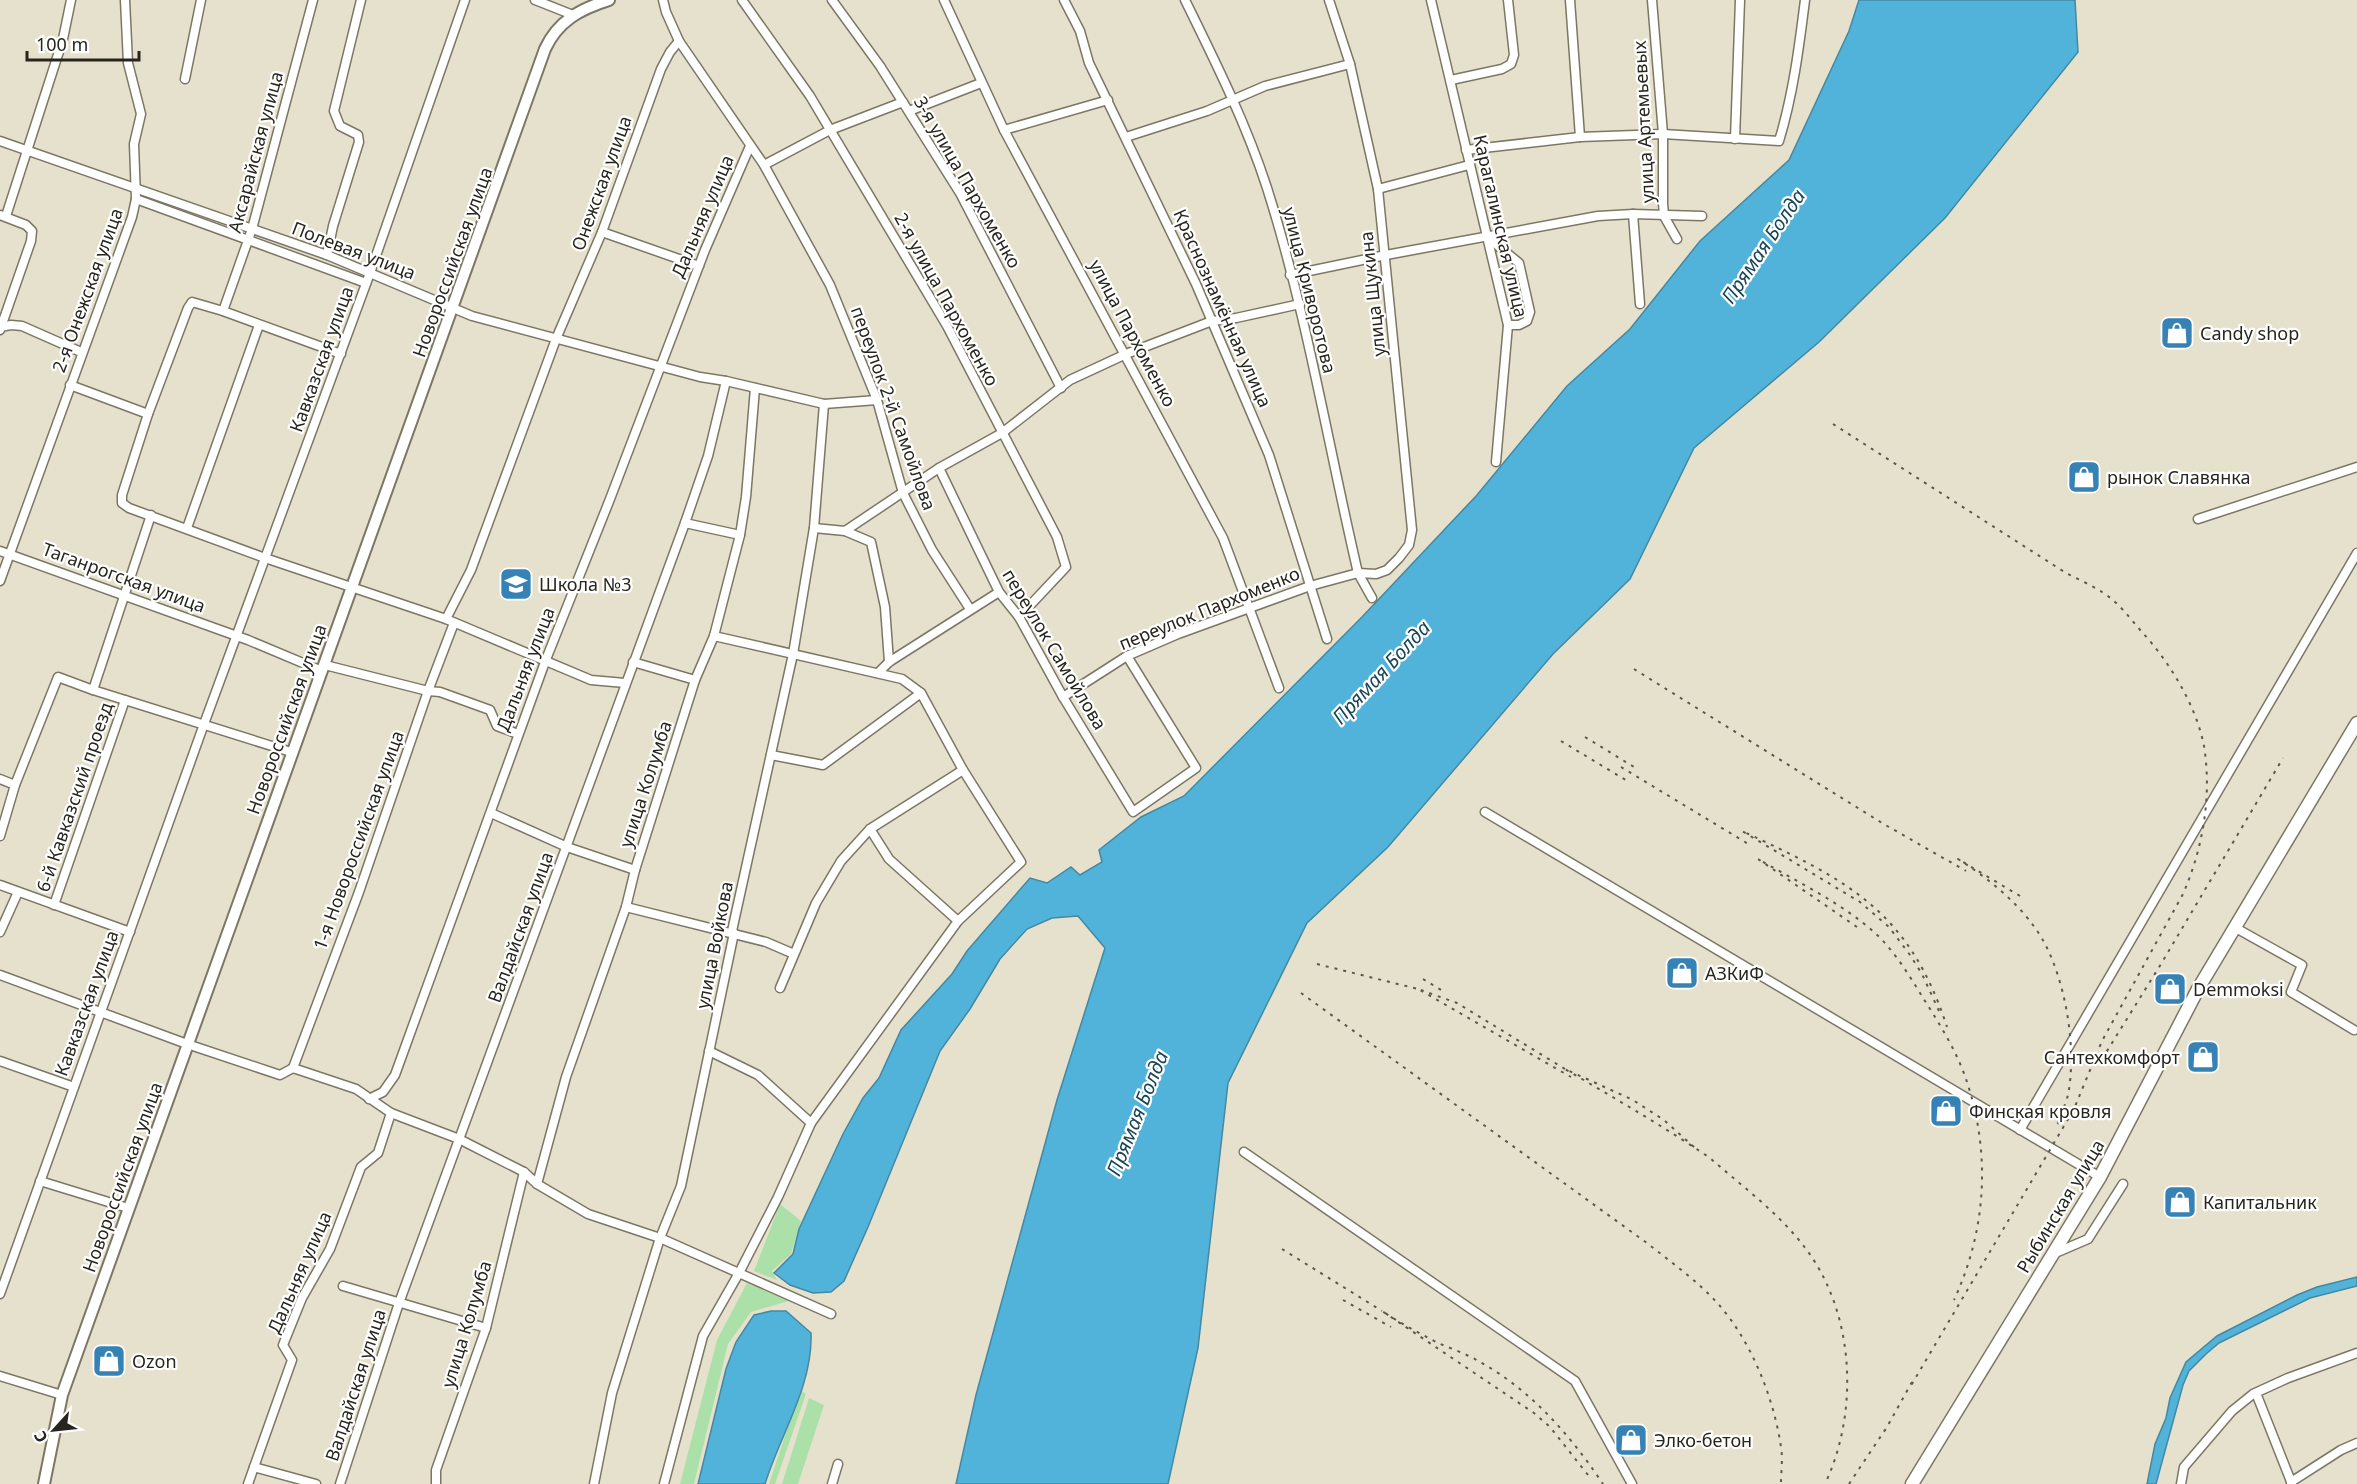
<svg xmlns="http://www.w3.org/2000/svg" width="2357" height="1484" viewBox="0 0 2357 1484" font-family="'Noto Sans',sans-serif">
	<style>
		.green { fill: #abe1a9 }
		.water { fill: #51b3da; stroke: #4488a1; stroke-width: 1.5 }
		.lines { fill: none; stroke-linecap: round; stroke-linejoin: round }
		.minor-casing { stroke: #7c7765; stroke-width: 11 }
		.tertiary-casing { stroke: #7c7765; stroke-width: 14 }
		.secondary-casing { stroke: #7c7765; stroke-width: 15 }
		.minor { stroke: #fff; stroke-width: 8 }
		.tertiary { stroke: #fff; stroke-width: 10 }
		.secondary { stroke: #fff; stroke-width: 12 }
		.rail { stroke: #5b584d; stroke-width: 2; stroke-dasharray: 3 6; stroke-linecap: butt }
		.labels { text-anchor: middle; dominant-baseline: central; stroke-width: 4.5; stroke-linejoin: round; paint-order: stroke }
		.street-label { font-size: 18px; fill: #27251d; stroke: #fff }
		.poi-label { font-size: 18px; fill: #27251d; stroke: #fff; text-anchor: start }
		.water-label { font-size: 20px; font-style: italic; fill: #1a4556; stroke: #fff }
	</style>
	<rect width="100%" height="100%" fill="#e6e1cd"/>
	<g class="green">
		<path d="M780 1204 801 1221 791 1254 772 1271 777 1280 754 1271Z"/>
		<path d="M747 1283 789 1301 751 1312 728 1344 694 1484H680L717 1340Z"/>
		<path d="M800 1390 806 1394 775 1484H769Z"/>
		<path d="M809 1398 824 1405 798 1484H782Z"/>
	</g>
	<g class="water">
		<path d="M1859 0H2075L2078 52 1945 218 1819 342 1694 448 1630 579 1553 654 1388 847 1307 923 1228 1083 1198 1348 1168 1484H956L976 1395 1057 1100 1105 948 1078 916 1052 918 1027 929 1000 959 970 1009 940 1051 868 1227 844 1281 831 1292 813 1293 790 1285 774 1273 793 1254 799 1229 843 1134 863 1098 879 1078 901 1030 952 974 967 951 1030 878 1047 883 1071 867 1080 875 1102 862 1099 850 1141 817 1184 796 1362 617 1477 495 1567 386 1630 329 1700 241 1789 160 1849 31Z"/>
		<path d="M2357 1277V1286L2310 1298 2219 1343 2206 1354 2189 1371 2183 1385 2156 1484H2147L2155 1444 2166 1418 2170 1398 2186 1362 2217 1336 2297 1295 2317 1287Z"/>
		<path d="M771 1311H786L811 1333C813 1386 780 1435 765 1484H698L726 1369 736 1342 754 1315Z"/>
	</g>
	<g class="lines">
		<g class="minor-casing">
			<g id="minor">
				<path d="M535 0 573 15"/>
				<path d="M663 0 666 12 679 41 764 165 830 285 877 400 903 493 932 550 970 609"/>
				<path d="M742 0 810 96 947 326 1057 537 1066 567 1019 617"/>
				<path d="M832 0 880 66 960 193 1061 388"/>
				<path d="M944 0 1004 130 1223 538 1279 688"/>
				<path d="M1064 0 1080 31 1089 63 1196 284 1269 455 1327 639"/>
				<path d="M1185 0C1215 61 1246 123 1267 188 1307 314 1328 445 1358 573L1372 598"/>
				<path d="M1431 0 1508 325 1496 462"/>
				<path d="M1570 0 1580 137"/>
				<path d="M1652 0 1663 134V203L1664 216 1677 239"/>
				<path d="M185 79 201 0"/>
				<path d="M1451 80 1502 69 1511 64 1514 55 1508 0"/>
				<path d="M909 111 981 83"/>
				<path d="M1004 130 1108 100"/>
				<path d="M1126 137 1207 111 1265 86 1350 64"/>
				<path d="M1735 139 1740 0"/>
				<path d="M0 141 327 255 472 316 700 377 726 381 824 404 877 400"/>
				<path d="M1466 150 1580 137 1663 134 1779 141C1793 95 1799 48 1805 0"/>
				<path d="M764 165 830 130 903 102"/>
				<path d="M1378 189 1469 165"/>
				<path d="M136 199 366 283"/>
				<path d="M1633 214 1640 304"/>
				<path d="M0 215 26 225 32 231 31 241 0 330"/>
				<path d="M6 216 63 39 71 0"/>
				<path d="M602 232 699 266"/>
				<path d="M1486 236 1519 263 1530 312 1527 321 1519 325H1508"/>
				<path d="M327 255 333 226 359 142 358 135 340 126 334 111 361 0"/>
				<path d="M1290 275 1386 255 1598 216 1633 214 1702 216"/>
				<path d="M223 311 252 229 313 0"/>
				<path d="M0 327 11 325 22 326 81 352"/>
				<path d="M341 354 223 311 192 302 188 308 148 414 122 495V503L129 508 265 558 446 619 591 680 625 683"/>
				<path d="M70 385 148 414"/>
				<path d="M939 468 999 592 1019 617 1063 697 1133 812 1196 768 1127 656"/>
				<path d="M2198 519 2357 467"/>
				<path d="M685 523 740 535"/>
				<path d="M187 528 259 325"/>
				<path d="M814 528 845 531 939 468 1002 433 1070 380 1126 354 1212 321 1236 318 1300 304"/>
				<path d="M845 531 871 542 885 607 889 662"/>
				<path d="M0 551 248 640 322 671"/>
				<path d="M0 581 132 217 136 199 134 144 141 114 128 63 125 0"/>
				<path d="M446 619 471 570 556 339 602 232 661 69 670 52 679 41"/>
				<path d="M633 662 695 680"/>
				<path d="M325 665 428 691 440 692 490 710 497 726 518 734"/>
				<path d="M878 673 889 662 999 592"/>
				<path d="M93 690 151 515"/>
				<path d="M1063 697 1127 656 1178 634 1310 586 1358 573 1376 574 1387 570 1399 558 1409 545 1412 530 1378 189 1350 64 1329 0"/>
				<path d="M771 755 823 765 921 693"/>
				<path d="M0 779 15 785"/>
				<path d="M1485 812 2100 1177"/>
				<path d="M491 813 567 847 635 870"/>
				<path d="M870 829 889 859 958 921"/>
				<path d="M0 836 15 785 58 677 93 690 291 752"/>
				<path d="M0 885 130 932"/>
				<path d="M54 905 125 700"/>
				<path d="M626 907 766 942 794 954"/>
				<path d="M2234 927 2302 965 2291 992 2354 1030"/>
				<path d="M0 932 18 892"/>
				<path d="M0 975 187 1044 280 1075 293 1068 356 1089 391 1113 459 1139 524 1172 537 1184 588 1214 660 1238 831 1314"/>
				<path d="M780 988 816 903 841 861 870 829 963 770"/>
				<path d="M709 1051 758 1075 811 1123"/>
				<path d="M0 1061 74 1087"/>
				<path d="M293 1068 359 892 428 691 454 623"/>
				<path d="M369 1099 383 1092 395 1075 545 662 610 499 705 250 750 146"/>
				<path d="M2020 1130 2357 553"/>
				<path d="M1244 1152 1575 1381 1632 1484"/>
				<path d="M40 1181 128 1208"/>
				<path d="M537 1184 566 1077 626 907 635 870 695 680 714 636 740 535 746 497 755 388"/>
				<path d="M2053 1254 2088 1239 2123 1184"/>
				<path d="M343 1286 486 1328"/>
				<path d="M0 1294 204 724 370 273 465 0"/>
				<path d="M0 1376 62 1395"/>
				<path d="M2256 1393 2292 1484"/>
				<path d="M254 1467 316 1484"/>
				<path d="M2291 1482 2341 1450 2357 1443"/>
				<path d="M248 1484 292 1360 283 1345 302 1298 330 1249 361 1167 378 1153 391 1113"/>
				<path d="M340 1484 399 1303 685 523 708 456 726 381"/>
				<path d="M436 1484V1470L486 1328 524 1172"/>
				<path d="M594 1484 612 1393 660 1238 681 1186 734 933 732 931 793 654 814 528 824 404"/>
				<path d="M664 1484 703 1336 739 1273 778 1197 811 1123 958 921 1021 862 963 770 921 693 902 679 714 636"/>
				<path d="M832 1484 838 1464"/>
				<path d="M2181 1484 2184 1467 2232 1411 2253 1394 2288 1378 2357 1353"/>
			</g>
		</g>
		<g class="tertiary-casing">
			<path id="tertiary" d="M44 1484 62 1395C221 945 387 498 545 49 558 21 580 9 609 0"/>
		</g>
		<g class="secondary-casing">
			<path id="secondary" d="M1912 1484 2100 1177 2198 989 2357 723"/>
		</g>
		<use href="#minor" class="minor"/>
		<use href="#tertiary" class="tertiary"/>
		<use href="#secondary" class="secondary"/>
		<g class="rail">
			<path d="M1833 424 2066 573C2078 579 2091 585 2102 592 2118 602 2129 617 2141 631 2169 661 2196 705 2204 746 2212 796 2203 848 2183 894L2102 1041 2074 1109 1909 1389"/>
			<path d="M1634 669 1882 823 1966 871"/>
			<path d="M1585 737 1634 767"/>
			<path d="M1561 741 1629 782"/>
			<path d="M1621 767 1750 845"/>
			<path d="M2020 896 1958 859C1991 880 2025 908 2044 942 2066 983 2077 1049 2068 1095 2065 1105 2061 1116 2057 1126"/>
			<path d="M1857 927 1758 859C1796 881 1840 902 1874 932 1895 951 1910 977 1925 1001 1941 1026 1958 1054 1967 1082 1991 1155 1986 1231 1954 1300"/>
			<path d="M1317 964 1418 989"/>
			<path d="M1423 979 1446 993"/>
			<path d="M1301 993 1647 1243C1672 1263 1699 1282 1720 1306 1752 1343 1774 1399 1781 1447 1783 1459 1781 1472 1781 1484"/>
			<path d="M1939 1011 1922 974 1910 955 1889 927 1860 902 1742 831C1847 880 1909 910 1947 1027"/>
			<path d="M2102 1059 2161 964 2283 758"/>
			<path d="M1565 1069 1457 1003 1418 989 1571 1077"/>
			<path d="M1694 1147 1664 1120 1633 1100 1565 1069C1614 1098 1663 1126 1710 1158 1743 1187 1780 1214 1806 1249 1855 1314 1859 1412 1825 1484"/>
			<path d="M1282 1249 1382 1311"/>
			<path d="M1343 1300 1391 1327"/>
			<path d="M1588 1475 1550 1427 1534 1413 1382 1311C1400 1323 1419 1333 1438 1343 1452 1349 1467 1354 1480 1362 1531 1390 1571 1436 1603 1484"/>
			<path d="M1849 1484 1887 1427 1912 1382"/>
		</g>
	</g>
	<defs>
		<g id="shop-square" transform="scale(1.725)"><rect x="-9" y="-9" width="18" height="18" rx="4" fill="#3682b5" stroke="#fff"/><path d="M-5-2.5h2.3a2.7 3.5 0 0 1 5.4 0H5L5.5 6h-11ZM-1.5-2.5h3a1.5 2.3 0 0 0-3 0Z" fill="#fff"/></g>
		<g id="school-square" transform="scale(1.725)"><rect x="-9" y="-9" width="18" height="18" rx="4" fill="#3682b5" stroke="#fff"/><path d="M0-5L7-2L0 1L-7-2ZM-4 1L0 2.5L4 1V4Q0 6-4 4Z" fill="#fff"/></g>
	</defs>
	<g fill-rule="evenodd">
		<use href="#shop-square" x="2177" y="333"/>
		<use href="#shop-square" x="2084" y="477"/>
		<use href="#school-square" x="516" y="584"/>
		<use href="#shop-square" x="1682" y="973"/>
		<use href="#shop-square" x="2170" y="989"/>
		<use href="#shop-square" x="2203" y="1057"/>
		<use href="#shop-square" x="1946" y="1111"/>
		<use href="#shop-square" x="2180" y="1202"/>
		<use href="#shop-square" x="109" y="1361"/>
		<use href="#shop-square" x="1631" y="1440"/>
	</g>
	<g class="labels">
		<g class="street-label">
			<text transform="translate(1643 122) rotate(-93)">улица Артемьевых</text>
			<text transform="translate(255 152) rotate(-75)">Аксарайская улица</text>
			<text transform="translate(968 182) rotate(60)">3-я улица Пархоменко</text>
			<text transform="translate(601 183) rotate(-70)">Онежская улица</text>
			<text transform="translate(702 216) rotate(-67)">Дальняя улица</text>
			<text transform="translate(1501 226) rotate(77)">Карагалинская улица</text>
			<text transform="translate(354 250) rotate(21)">Полевая улица</text>
			<text transform="translate(452 262) rotate(-70)">Новороссийская улица</text>
			<text transform="translate(87 290) rotate(-70)">2-я Онежская улица</text>
			<text transform="translate(1310 290) rotate(76)">улица Криворотова</text>
			<text transform="translate(1372 294) rotate(-96)">улица Щукина</text>
			<text transform="translate(947 299) rotate(61)">2-я улица Пархоменко</text>
			<text transform="translate(1223 308) rotate(66)">Краснознамённая улица</text>
			<text transform="translate(1133 333) rotate(62)">улица Пархоменко</text>
			<text transform="translate(321 359) rotate(-70)">Кавказская улица</text>
			<text transform="translate(894 408) rotate(70)">переулок 2-й Самойлова</text>
			<text transform="translate(124 577) rotate(20)">Таганрогская улица</text>
			<text transform="translate(1209 608) rotate(-22)">переулок Пархоменко</text>
			<text transform="translate(1055 649) rotate(59)">переулок Самойлова</text>
			<text transform="translate(525 669) rotate(-69)">Дальняя улица</text>
			<text transform="translate(286 719) rotate(-70)">Новороссийская улица</text>
			<text transform="translate(645 784) rotate(-72)">улица Колумба</text>
			<text transform="translate(74 797) rotate(-71)">6-й Кавказский проезд</text>
			<text transform="translate(358 840) rotate(-70)">1-я Новороссийская улица</text>
			<text transform="translate(520 927) rotate(-70)">Валдайская улица</text>
			<text transform="translate(714 945) rotate(-79)">улица Войкова</text>
			<text transform="translate(86 1003) rotate(-70)">Кавказская улица</text>
			<text transform="translate(122 1177) rotate(-70)">Новороссийская улица</text>
			<text transform="translate(2060 1206) rotate(-59)">Рыбинская улица</text>
			<text transform="translate(299 1272) rotate(-66)">Дальняя улица</text>
			<text transform="translate(466 1324) rotate(-73)">улица Колумба</text>
			<text transform="translate(355 1385) rotate(-72)">Валдайская улица</text>
		</g>
		<g class="poi-label">
			<text x="2200" y="333">Candy shop</text>
			<text x="2107" y="477">рынок Славянка</text>
			<text x="539" y="584">Школа №3</text>
			<text x="1705" y="973">АЗКиФ</text>
			<text x="2193" y="989">Demmoksi</text>
			<text x="2180" y="1057" text-anchor="end">Сантехкомфорт</text>
			<text x="1969" y="1111">Финская кровля</text>
			<text x="2203" y="1202">Капитальник</text>
			<text x="132" y="1361">Ozon</text>
			<text x="1654" y="1440">Элко-бетон</text>
		</g>
		<g class="water-label">
			<text transform="translate(1763 246) rotate(-56)">Прямая Болда</text>
			<text transform="translate(1381 672) rotate(-47)">Прямая Болда</text>
			<text transform="translate(1137 1113) rotate(-68)">Прямая Болда</text>
		</g>
	</g>
	<g transform="translate(54 1430) rotate(243)" stroke="#ffffff" stroke-width="4.5" paint-order="stroke">
	<path d="M0-4.5L10 22L0 15L-10 22Z" fill="#27251d"/>
	<text y="-9" font-size="16" font-weight="bold" text-anchor="middle" fill="#27251d">С</text>
	</g>
	<path d="M27 51v9h112v-9" fill="none" stroke="#27251d" stroke-width="3"/>
	<text x="36" y="51" font-size="18" fill="#27251d" stroke="#ffffff" stroke-width="4.5" paint-order="stroke">100 m</text>
</svg>
